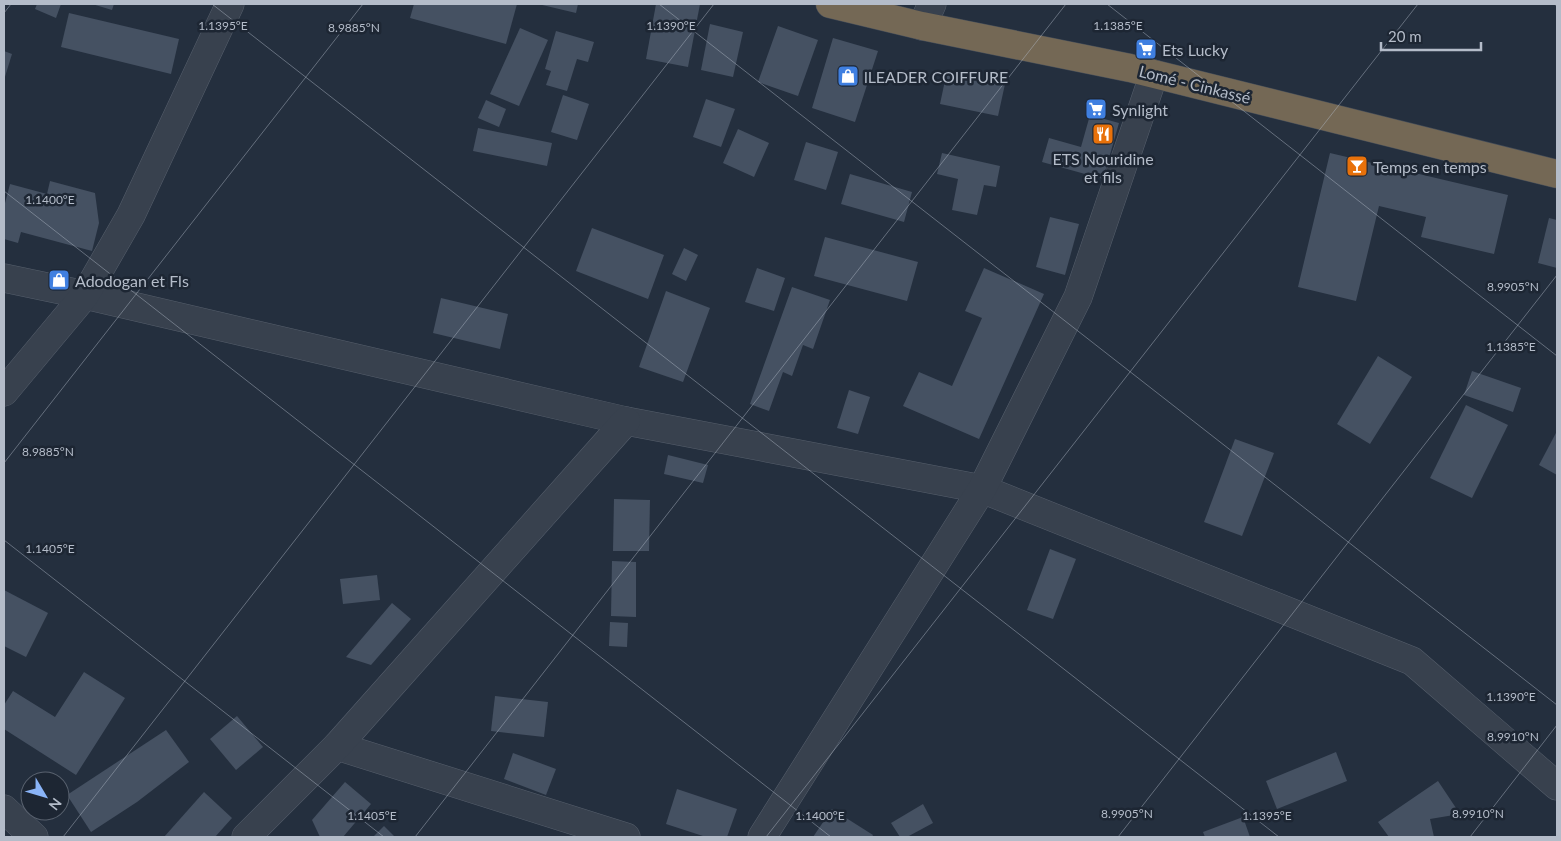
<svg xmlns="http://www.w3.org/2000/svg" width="1561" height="841" viewBox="0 0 1561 841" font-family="Lato,sans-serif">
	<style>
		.building { fill: #455162 }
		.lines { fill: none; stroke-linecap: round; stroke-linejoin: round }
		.street-casing { stroke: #565f6c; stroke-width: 29 }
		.highway-casing { stroke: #434c59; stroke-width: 29 }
		.street { stroke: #38414e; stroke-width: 28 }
		.highway { stroke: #746855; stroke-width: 28 }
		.ticks { fill: none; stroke: #b4bcc9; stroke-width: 1; stroke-opacity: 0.45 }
		.labels { text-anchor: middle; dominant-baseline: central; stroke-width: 5; stroke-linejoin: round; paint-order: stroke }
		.poi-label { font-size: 16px; fill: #b4bcc9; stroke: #1d2633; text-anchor: start }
		.street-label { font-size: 16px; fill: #b4bcc9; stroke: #1d2633 }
		.ticks-label { font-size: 12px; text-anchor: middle; fill: #b4bcc9; stroke: #1d2633; stroke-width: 5; stroke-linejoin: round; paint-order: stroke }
	</style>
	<rect width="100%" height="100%" fill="#242f3e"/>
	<g class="building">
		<path d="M37 4H61L56 18 35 9Z"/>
		<path d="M92 4H114L112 10Z"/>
		<path d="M414 4H517L506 44 410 18Z"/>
		<path d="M538 4H578L576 13Z"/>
		<path d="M656 4H700L688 67 646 59Z"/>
		<path d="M69 13 179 39 171 74 61 47Z"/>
		<path d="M710 24 743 32 733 77 701 70Z"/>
		<path d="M778 26 818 40 798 96 758 82Z"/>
		<path d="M520 28 548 40 519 106 490 94Z"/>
		<path d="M556 31 594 42 588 62 577 59 567 91 546 85 551 71 545 69Z"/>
		<path d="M833 38 878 51 855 122 812 108Z"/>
		<path d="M4 51 12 54 4 80Z"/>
		<path d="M947 71 1005 84 998 116 940 104Z"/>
		<path d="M563 95 589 104 577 140 551 132Z"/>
		<path d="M706 99 735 109 721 147 693 137Z"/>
		<path d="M486 100 506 109 499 127 478 118Z"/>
		<path d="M1090 115 1119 123 1103 179 1042 162 1049 138 1081 147Z"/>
		<path d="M478 128 552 143 547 166 473 151Z"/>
		<path d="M738 129 769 143 754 177 723 163Z"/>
		<path d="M806 142 838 152 826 190 794 180Z"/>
		<path d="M942 153 1000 166 996 187 984 185 977 215 952 210 958 179 937 174Z"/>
		<path d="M1330 153 1508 195 1494 254 1421 237 1426 217 1379 206 1356 301 1298 287Z"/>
		<path d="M850 174 912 192 904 222 841 204Z"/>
		<path d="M50 181 95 193 99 223 92 251 21 232 18 243 4 239V207L10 184 47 194Z"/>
		<path d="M1050 217 1079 224 1065 275 1036 267Z"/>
		<path d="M1549 218 1557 220V268L1538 263Z"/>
		<path d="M592 228 664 255 648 299 576 271Z"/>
		<path d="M825 237 918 262 907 301 814 276Z"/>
		<path d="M684 248 698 255 686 281 672 274Z"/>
		<path d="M757 268 785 278 774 311 745 302Z"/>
		<path d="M984 268 1044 294 979 439 903 406 919 372 952 386 982 318 965 311Z"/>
		<path d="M792 287 830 300 813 349 803 345 792 376 783 372 769 411 750 404Z"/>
		<path d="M666 291 710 308 683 382 639 367Z"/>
		<path d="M441 298 508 314 500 349 433 333Z"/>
		<path d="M1378 356 1412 377 1370 444 1337 424Z"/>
		<path d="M1472 371 1521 388 1513 412 1464 395Z"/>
		<path d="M849 390 870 397 858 434 837 428Z"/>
		<path d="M1466 405 1508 425 1472 498 1430 478Z"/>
		<path d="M1557 431V475L1539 465Z"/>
		<path d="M1235 439 1274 453 1242 536 1204 522Z"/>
		<path d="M668 455 708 465 703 483 664 474Z"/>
		<path d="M614 499 650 500 649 551H613Z"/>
		<path d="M1050 549 1076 559 1053 619 1027 610Z"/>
		<path d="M612 561 636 562V617L611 616Z"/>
		<path d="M377 575 380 600 343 604 340 579Z"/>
		<path d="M4 590 48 613 26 657 4 646Z"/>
		<path d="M392 603 411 619 371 665 346 657Z"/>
		<path d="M610 622 628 623 627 647 609 646Z"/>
		<path d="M84 672 125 698 76 775 4 729V705L13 691 55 717Z"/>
		<path d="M495 696 548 702 544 737 491 731Z"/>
		<path d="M237 716 263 747 236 770 210 739Z"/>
		<path d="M166 730 189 762 137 802 91 832 67 795Z"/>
		<path d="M1336 752 1347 781 1277 809 1266 781Z"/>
		<path d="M513 753 556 769 546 795 504 779Z"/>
		<path d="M1438 781 1460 814 1430 819 1434 837H1389L1378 822Z"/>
		<path d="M345 782 371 804 343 837H320L312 820Z"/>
		<path d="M677 789 737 809 727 837H706L666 824Z"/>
		<path d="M204 792 232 818 215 837H164Z"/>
		<path d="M923 804 933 823 907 837H900L891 823Z"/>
		<path d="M832 809 873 835 872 837H813Z"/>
		<path d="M1243 817 1250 837H1205L1203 832Z"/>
		<path d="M384 826 395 837H373Z"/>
	</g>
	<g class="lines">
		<g class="street-casing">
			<g id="street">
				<path d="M922 26 932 4"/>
				<path d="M4 278 85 295 626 421 982 489 1412 661 1557 786"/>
				<path d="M4 392 85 295 131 215 230 4"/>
				<path d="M337 746 626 837"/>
				<path d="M4 809 34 837"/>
				<path d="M246 837 337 746 626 421"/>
				<path d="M762 837 982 489 1078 297 1154 74"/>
			</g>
		</g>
		<g class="highway-casing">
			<path id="highway" d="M830 4 922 26 1130 68 1557 174"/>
		</g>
		<use href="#street" class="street"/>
		<use href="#highway" class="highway"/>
	</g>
	<path class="ticks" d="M212 4 1279 837M659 4 1557 705M1107 4 1557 356M1554 4 1557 6M4 13 11 4M4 191 831 837M4 463 363 4M4 540 384 837M63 837 714 4M415 837 1066 4M766 837 1418 4M1118 837 1557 275M1470 837 1557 725"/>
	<defs>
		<g id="supermarket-square" transform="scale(1.125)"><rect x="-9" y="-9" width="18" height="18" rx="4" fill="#3f7fe0" stroke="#1d2633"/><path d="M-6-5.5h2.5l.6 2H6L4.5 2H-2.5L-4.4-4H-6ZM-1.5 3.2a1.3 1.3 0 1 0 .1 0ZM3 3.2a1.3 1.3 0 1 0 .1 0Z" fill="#fff"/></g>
		<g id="shop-square" transform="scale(1.125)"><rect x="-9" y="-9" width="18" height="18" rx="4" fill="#3f7fe0" stroke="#1d2633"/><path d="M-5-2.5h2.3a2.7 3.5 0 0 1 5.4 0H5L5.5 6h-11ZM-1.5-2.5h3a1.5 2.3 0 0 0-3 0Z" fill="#fff"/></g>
		<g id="restaurant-square" transform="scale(1.125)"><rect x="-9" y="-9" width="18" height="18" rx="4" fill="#e8710a" stroke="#1d2633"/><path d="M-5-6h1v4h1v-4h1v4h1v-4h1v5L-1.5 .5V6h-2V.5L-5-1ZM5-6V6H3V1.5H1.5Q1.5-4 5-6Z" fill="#fff"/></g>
		<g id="bar-square" transform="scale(1.125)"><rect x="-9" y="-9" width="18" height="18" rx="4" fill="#e8710a" stroke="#1d2633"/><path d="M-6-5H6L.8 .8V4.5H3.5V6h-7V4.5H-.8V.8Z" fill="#fff"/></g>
	</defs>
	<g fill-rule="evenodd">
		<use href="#supermarket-square" x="1146" y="49"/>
		<use href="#shop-square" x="848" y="76"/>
		<use href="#supermarket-square" x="1096" y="109"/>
		<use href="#restaurant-square" x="1103" y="134"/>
		<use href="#bar-square" x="1357" y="166"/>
		<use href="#shop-square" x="59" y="280"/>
	</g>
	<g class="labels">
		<g class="poi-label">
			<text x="1162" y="49">Ets Lucky</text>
			<text x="864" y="76">lLEADER COIFFURE</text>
			<text x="1112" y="109">Synlight</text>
			<text x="1103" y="158" text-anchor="middle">ETS Nouridine<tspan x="1103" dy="18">et fils</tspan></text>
			<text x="1373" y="166">Temps en temps</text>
			<text x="75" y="280">Adodogan et Fls</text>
		</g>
		<g class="street-label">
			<text transform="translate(1195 84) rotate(14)">Lomé - Cinkassé</text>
		</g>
	</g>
	<g class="ticks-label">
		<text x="223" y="30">1.1395°E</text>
		<text x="671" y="30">1.1390°E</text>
		<text x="1118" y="30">1.1385°E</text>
		<text x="354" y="32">8.9885°N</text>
		<text x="50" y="204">1.1400°E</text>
		<text x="1513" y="291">8.9905°N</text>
		<text x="1511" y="351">1.1385°E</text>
		<text x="48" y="456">8.9885°N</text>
		<text x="50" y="553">1.1405°E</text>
		<text x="1511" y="701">1.1390°E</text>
		<text x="1513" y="741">8.9910°N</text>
		<text x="1127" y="818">8.9905°N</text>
		<text x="1478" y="818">8.9910°N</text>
		<text x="372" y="820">1.1405°E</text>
		<text x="820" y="820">1.1400°E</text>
		<text x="1267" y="820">1.1395°E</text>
	</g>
	<rect width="1561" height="841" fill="none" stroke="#b4bcc9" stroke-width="10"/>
	<g transform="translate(45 796) rotate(128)"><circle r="24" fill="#1d2633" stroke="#59626f"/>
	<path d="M0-4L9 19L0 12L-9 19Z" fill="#8ab4f8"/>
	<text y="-8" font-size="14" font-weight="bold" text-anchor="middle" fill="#b4bcc9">N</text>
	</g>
	<path d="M1381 42v8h100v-8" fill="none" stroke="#b4bcc9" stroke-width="2.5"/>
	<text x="1388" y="42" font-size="15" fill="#b4bcc9" stroke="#1d2633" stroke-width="4" paint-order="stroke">20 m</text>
</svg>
